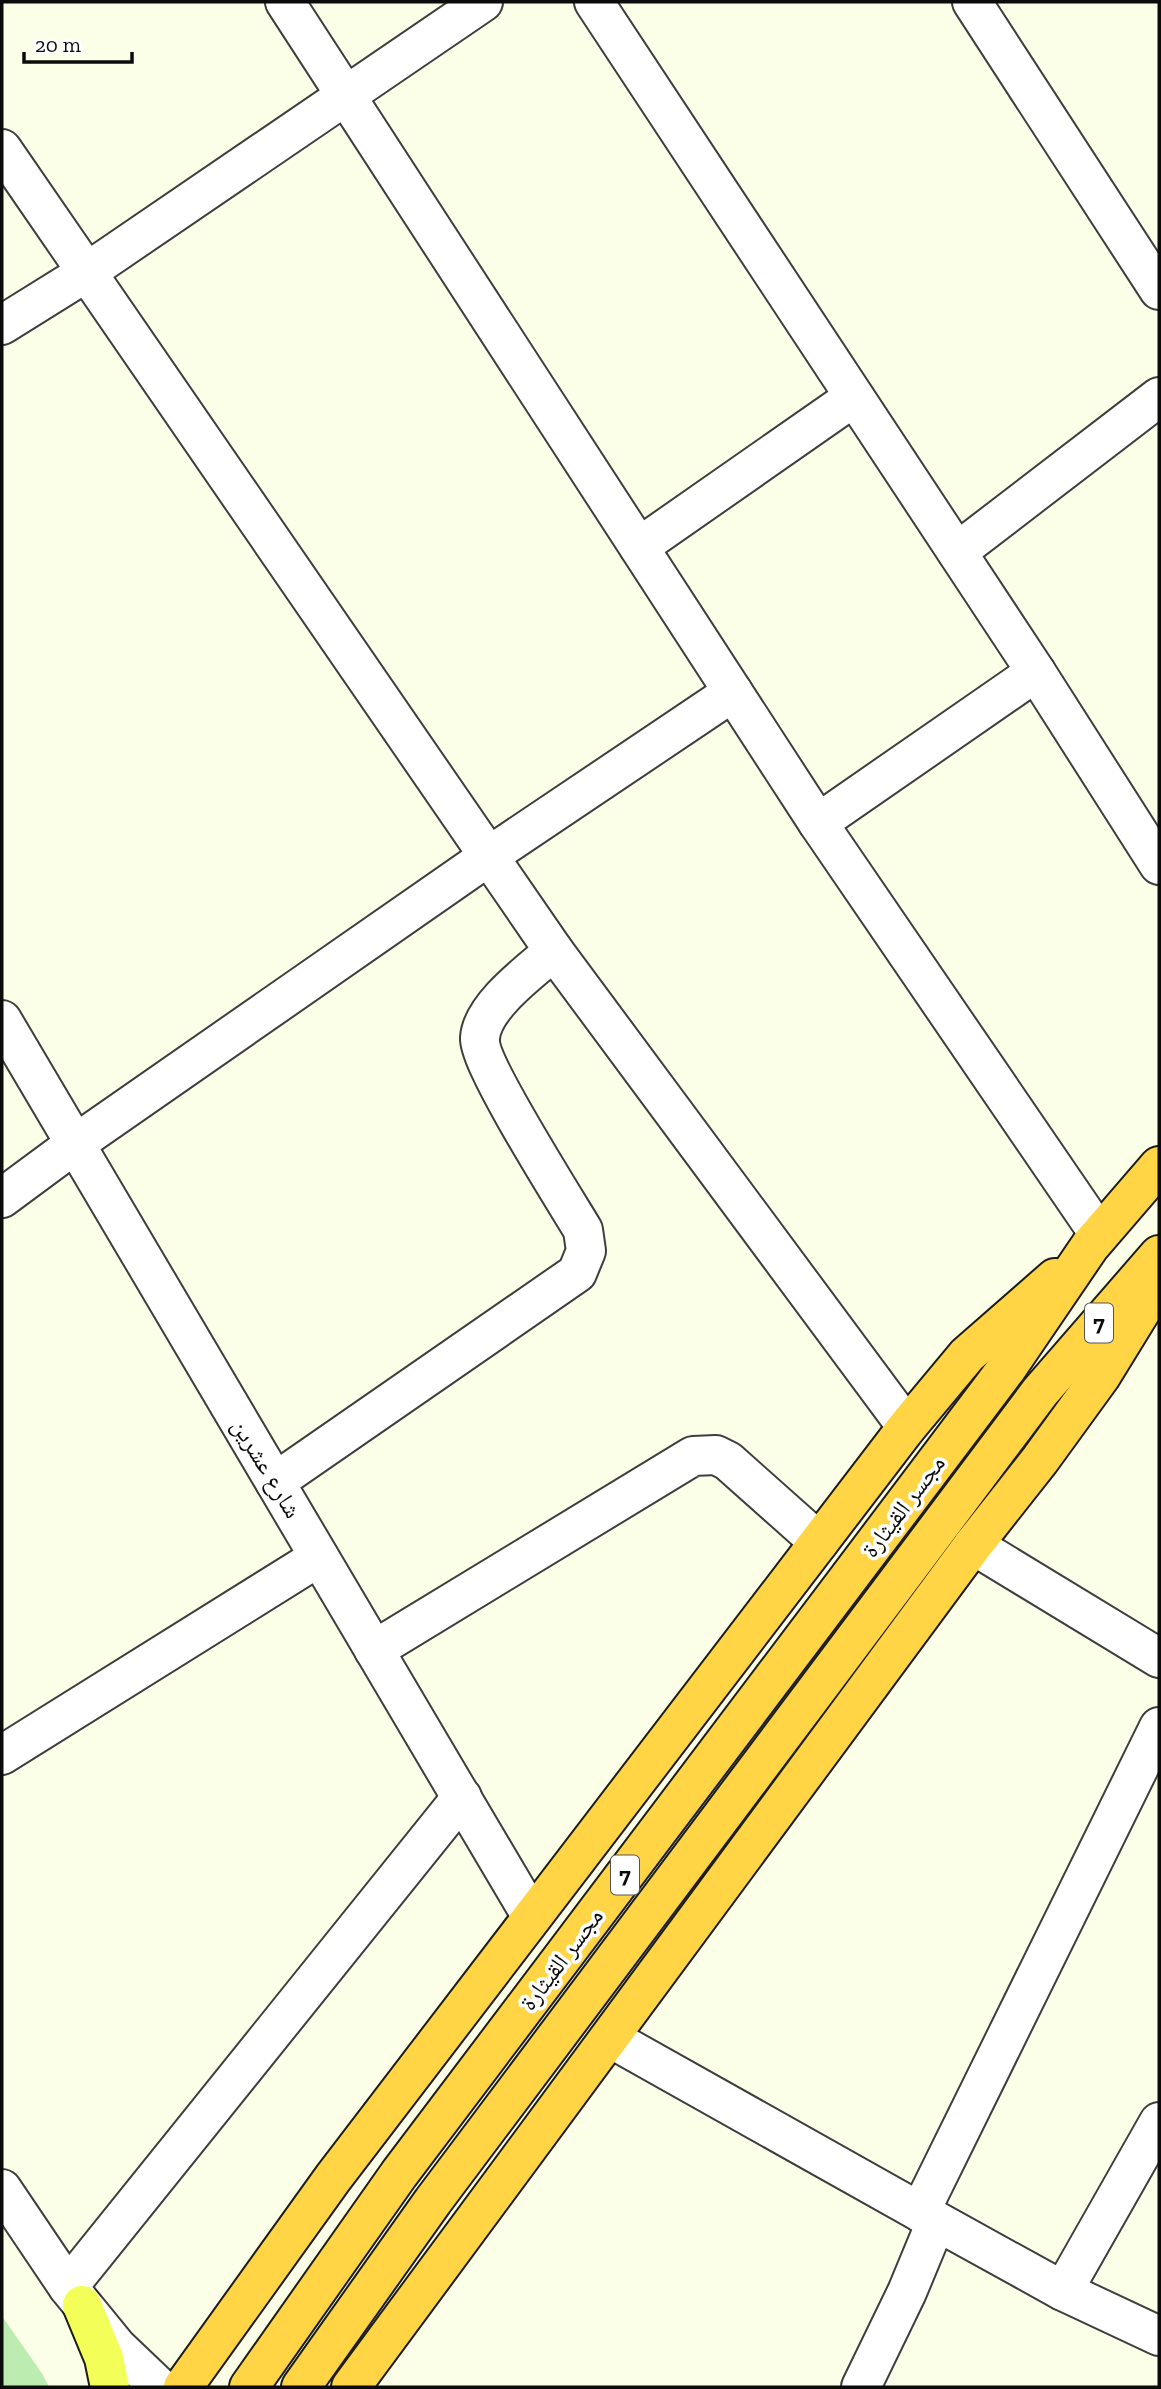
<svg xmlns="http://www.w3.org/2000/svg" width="1161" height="2389" viewBox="0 0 1161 2389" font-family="'Zilla Slab','Noto Naskh Arabic',serif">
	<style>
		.green { fill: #bcecb0 }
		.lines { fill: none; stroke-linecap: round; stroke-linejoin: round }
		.minor-casing { stroke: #3e3e3e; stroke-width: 42 }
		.major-casing { stroke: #1c1c1c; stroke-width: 42 }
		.highway-casing { stroke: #1c1c1c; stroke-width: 42 }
		.minor { stroke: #fff; stroke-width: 38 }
		.major { stroke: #f3ff58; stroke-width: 38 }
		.highway { stroke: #ffd546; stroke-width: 38 }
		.labels { text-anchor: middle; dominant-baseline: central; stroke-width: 7; stroke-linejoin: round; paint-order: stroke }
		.shield { fill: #fff; stroke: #545454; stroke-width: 2 }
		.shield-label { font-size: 23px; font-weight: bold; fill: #0b0b0b }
		.street-label { font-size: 24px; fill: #0b0b0b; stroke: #fff }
	</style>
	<rect width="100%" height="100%" fill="#fcffe8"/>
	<path class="green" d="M2 2316 43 2375 49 2387H2Z"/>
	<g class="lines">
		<g class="minor-casing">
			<g id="minor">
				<path d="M285 2 818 823 1099 1234"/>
				<path d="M594 2 1036 672 1159 865"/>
				<path d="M972 2 1159 290"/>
				<path d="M2 149 554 951 907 1427"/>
				<path d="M2 325 87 272 483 2"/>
				<path d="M639 547 854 397"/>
				<path d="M957 552 1159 397"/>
				<path d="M818 823 1036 672"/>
				<path d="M2 1020 532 1917"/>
				<path d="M2 1198 75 1144 489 856 733 692"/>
				<path d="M275 1482 577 1273 586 1251 583 1230C565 1200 478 1063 480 1038 482 1006 531 971 554 951"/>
				<path d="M973 1545 1159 1658"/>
				<path d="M374 1650 693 1456 716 1455 728 1461 819 1542"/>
				<path d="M1159 1727 920 2212 1063 2291 1159 2336"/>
				<path d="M2 1755 319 1557"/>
				<path d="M610 2038 920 2212"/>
				<path d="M2 2189 68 2287 117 2347 159 2387"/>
				<path d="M68 2287 462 1797"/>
				<path d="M1063 2291 1159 2122"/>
				<path d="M861 2387 907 2292 936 2222"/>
			</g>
		</g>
		<g class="major-casing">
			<path id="major" d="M82 2305 104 2358 110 2387"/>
		</g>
		<g class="highway-casing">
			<g id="highway">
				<path d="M183 2387 333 2178 907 1427 967 1355 1055 1278"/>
				<path d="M249 2387 399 2174 1007 1368 1090 1246 1159 1166"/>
				<path d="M301 2387 433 2201 1040 1392 1159 1255"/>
				<path d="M351 2387 973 1545 1040 1460 1101 1376 1157 1285"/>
			</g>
		</g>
		<use href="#minor" class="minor"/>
		<use href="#major" class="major"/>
		<use href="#highway" class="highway"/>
	</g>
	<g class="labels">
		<g class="shield">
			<rect x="1085" y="1303.5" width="28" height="39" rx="5"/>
			<rect x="611" y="1855.5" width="28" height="39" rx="5"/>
		</g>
		<g class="shield-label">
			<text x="1099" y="1323">7</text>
			<text x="625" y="1875">7</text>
		</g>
		<g class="street-label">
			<text transform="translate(267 1468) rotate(59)">شارع عشرين</text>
			<text transform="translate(903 1506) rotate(-53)">مجسر القيثارة</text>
			<text transform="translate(561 1959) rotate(-53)">مجسر القيثارة</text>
		</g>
	</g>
	<rect width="1161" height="2389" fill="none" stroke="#0b0b0b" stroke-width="7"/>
	<path d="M24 52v10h108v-10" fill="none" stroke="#0b0b0b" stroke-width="3.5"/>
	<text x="35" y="52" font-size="21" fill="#0b0b0b" stroke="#ffffff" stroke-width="5" paint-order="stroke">20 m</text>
</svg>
